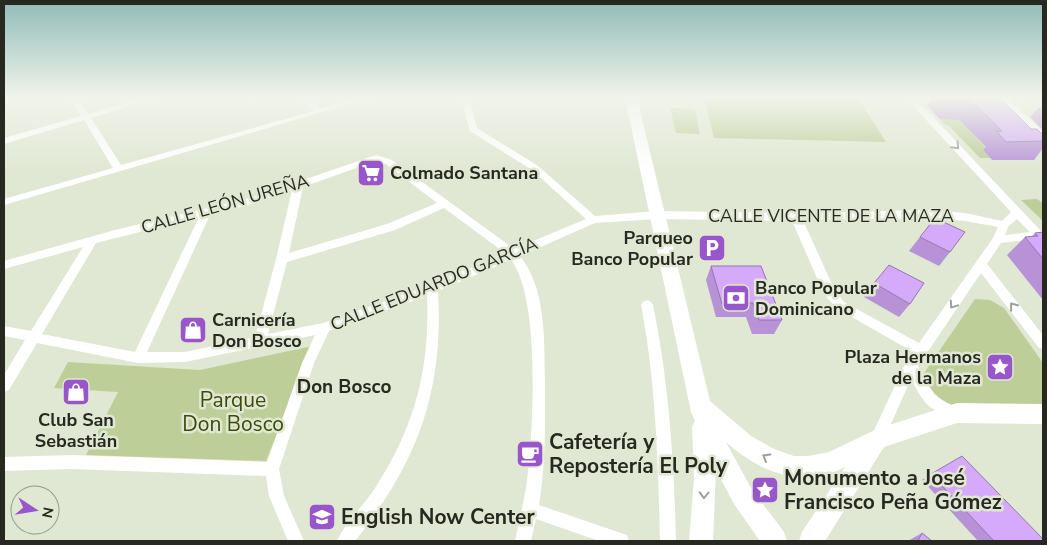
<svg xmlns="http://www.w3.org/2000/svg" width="1047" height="545" viewBox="0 0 1047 545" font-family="'Nunito Sans',sans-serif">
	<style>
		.green { fill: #bdce98 }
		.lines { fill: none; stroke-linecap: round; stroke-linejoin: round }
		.street { fill: #fff; fill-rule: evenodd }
		.primary { fill: #fff; fill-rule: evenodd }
		.wall { fill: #b792d7 }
		.building { fill: #d5aafa; stroke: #9577af }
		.oneway { stroke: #9e9f9b }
		.labels { text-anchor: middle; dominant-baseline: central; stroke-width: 5; stroke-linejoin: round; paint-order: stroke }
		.poi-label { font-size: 18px; font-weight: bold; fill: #272921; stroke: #e0e7d2; text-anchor: start }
		.street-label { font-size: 18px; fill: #272921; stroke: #e0e7d2 }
		.neighbourhood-label { font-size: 19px; font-weight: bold; fill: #272921; stroke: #e0e7d2 }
		.near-park-label { font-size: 21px; fill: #3c4b09; stroke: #e0e7d2 }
		.near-poi-label { font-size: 21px; font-weight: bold; fill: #272921; stroke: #e0e7d2; text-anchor: start }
	</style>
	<rect width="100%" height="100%" fill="#e0e7d2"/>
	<g class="green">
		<path d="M704 98H858L886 142 714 138Z"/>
		<path d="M670 108 695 109 700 134 676 133Z"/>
		<path d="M940 119 959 120 988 150 984 151 990 158H980L949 126 945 125Z"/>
		<path d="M1037 199 1043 203V221L1021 200Z"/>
		<path d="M975 299 990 300 1004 308 1043 363V408L944 406 938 400 922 376Z"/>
		<path d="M312 346 266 461 86 455 118 392 54 388 68 362 200 370Z"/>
	</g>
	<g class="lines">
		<g class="street">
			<path d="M70 98H78L88 114 141 98H154L91 118 121 165 314 111 302 98H311L321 108 358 98H371L4 205V199L113 168 84 120 4 144V138L81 116Z"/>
			<path d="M461 98H469L477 128 538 166 595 216 657 211 796 213 929 210 965 213 1002 221 1011 212 906 98H945L941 100 918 101 1041 231H1043V244L1036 239 1001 243 987 264 1043 335V349L1039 348 981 273 918 366C933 393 932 397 961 409L963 413 961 417 956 419C927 408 926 407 911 379L882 444 877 446 872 444 870 439 906 362 913 352 836 308 824 294 792 221 657 219 595 223 520 256C547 290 544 341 545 382 545 423 546 464 539 505L621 533 627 535 629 541H599L536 519 531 541H515C519 521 524 502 527 481 533 433 541 298 511 260L438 291C444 392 417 463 355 541H337C345 523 364 505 375 488 415 426 430 369 427 296L329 331 314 363 279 469 284 496 304 541H288L269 496 266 476 71 469 4 471V457L71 455 267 462 302 363 315 335 185 362 138 363 37 343 9 390 4 392V375L25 340 4 336V326L31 331 83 247 4 269V261L115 230 250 198 376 155 392 160 514 249 586 219 532 170 470 131ZM376 161 386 164 437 203 387 224 289 253 303 187ZM292 190 276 259 255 337 185 352H147L210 215 256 203ZM444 208 505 253 428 286 323 323 268 334 287 262 395 230ZM199 217 135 352 42 334 96 243ZM929 218 965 221 998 227 993 238 919 343 844 302 835 291 803 220ZM1017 219 1030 232 1005 235 1008 227Z"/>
			<path d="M999 98H1008L1043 132V140L1040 139Z"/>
			<path d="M647 300 651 302 653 305C669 382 674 462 676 541H660C658 462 656 383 641 305L643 302Z"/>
		</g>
		<path class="primary" d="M625 98H637L710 401 751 436 774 449 794 456H808L829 452 877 429 957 403 1043 404V424L957 423 884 447 825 541H799L802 532 845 467C804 490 759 472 726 442L751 488 784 532 787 541H760L734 504 716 470 713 541H689L694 478 692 427 695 421 691 412Z"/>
	</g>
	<g class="wall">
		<path d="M932 98H1000L1031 129 1043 135V148L1034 160H992L983 150 986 147 959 120 940 119 927 106Z"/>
		<path d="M1038 108H1043V130L1030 117Z"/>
		<path d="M1043 232V300L1007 255 1025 237H1031L1035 233Z"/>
		<path d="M920 237 950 252 939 266 909 251Z"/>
		<path d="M711 266 782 320 774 334H752L746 317H716L706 280Z"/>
		<path d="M874 283 910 304 899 317 864 297Z"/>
		<path d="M931 474 1043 541H978L922 480Z"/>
		<path d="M922 533 932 541H908Z"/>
	</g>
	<g class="building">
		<path d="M948 98H1000L1031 129H1037L1043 135V141L1006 142 997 132 1002 131 971 101H951Z"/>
		<path d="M1038 108H1043V113Z"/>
		<path d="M935 218 965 232 950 252 920 237Z"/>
		<path d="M1043 232V259L1025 237 1038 236 1035 233Z"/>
		<path d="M889 265 924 283 910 304 874 283Z"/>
		<path d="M711 266H761L782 320H759L753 303 722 304Z"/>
		<path d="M962 456 1043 539V541H994L931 474Z"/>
		<path d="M922 533 932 541H918Z"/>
	</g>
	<defs><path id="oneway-chevron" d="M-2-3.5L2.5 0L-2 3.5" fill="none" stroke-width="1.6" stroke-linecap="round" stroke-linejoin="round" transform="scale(1.25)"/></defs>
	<g class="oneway">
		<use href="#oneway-chevron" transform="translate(956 146) rotate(47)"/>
		<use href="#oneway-chevron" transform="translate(953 305) rotate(124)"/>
		<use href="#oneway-chevron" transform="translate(1013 306) rotate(-128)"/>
		<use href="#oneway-chevron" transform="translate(766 457) rotate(-150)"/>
		<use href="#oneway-chevron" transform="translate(704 495) rotate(92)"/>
	</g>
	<linearGradient id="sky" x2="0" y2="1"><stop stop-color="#90bbb7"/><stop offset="0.56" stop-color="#f1f4eb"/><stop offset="1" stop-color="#f1f4eb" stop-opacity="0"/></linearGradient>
	<rect width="1047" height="174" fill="url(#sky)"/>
	<defs>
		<g id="supermarket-square" transform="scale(1.4375)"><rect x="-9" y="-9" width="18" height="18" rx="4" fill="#9955ca" stroke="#e0e7d2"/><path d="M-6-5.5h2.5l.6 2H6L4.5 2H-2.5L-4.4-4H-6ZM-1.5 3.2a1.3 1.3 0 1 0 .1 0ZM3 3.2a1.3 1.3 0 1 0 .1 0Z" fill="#fff"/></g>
		<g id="parking-square" transform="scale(1.4375)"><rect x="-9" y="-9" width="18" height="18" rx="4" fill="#9955ca" stroke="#e0e7d2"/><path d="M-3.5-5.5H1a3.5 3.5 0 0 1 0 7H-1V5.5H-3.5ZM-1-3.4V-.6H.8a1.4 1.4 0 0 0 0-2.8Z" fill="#fff"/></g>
		<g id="bank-square" transform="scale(1.4375)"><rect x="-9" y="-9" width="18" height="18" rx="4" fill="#9955ca" stroke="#e0e7d2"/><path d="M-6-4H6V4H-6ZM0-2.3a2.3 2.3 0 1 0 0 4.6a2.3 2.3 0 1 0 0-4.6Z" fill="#fff"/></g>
		<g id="shop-square" transform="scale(1.4375)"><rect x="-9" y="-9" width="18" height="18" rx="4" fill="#9955ca" stroke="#e0e7d2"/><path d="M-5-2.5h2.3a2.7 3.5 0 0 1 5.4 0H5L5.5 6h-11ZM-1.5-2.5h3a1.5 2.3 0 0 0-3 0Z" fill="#fff"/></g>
		<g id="sight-square" transform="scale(1.4375)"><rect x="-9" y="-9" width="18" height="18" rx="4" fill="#9955ca" stroke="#e0e7d2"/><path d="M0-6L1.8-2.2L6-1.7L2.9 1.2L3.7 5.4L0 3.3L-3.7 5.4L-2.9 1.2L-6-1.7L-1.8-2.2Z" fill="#fff"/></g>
		<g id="cafe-square" transform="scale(1.4375)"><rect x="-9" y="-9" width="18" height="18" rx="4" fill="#9955ca" stroke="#e0e7d2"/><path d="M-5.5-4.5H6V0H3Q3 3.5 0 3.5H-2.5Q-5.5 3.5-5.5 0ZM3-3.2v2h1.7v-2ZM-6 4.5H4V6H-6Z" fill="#fff"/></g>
		<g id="school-square" transform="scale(1.4375)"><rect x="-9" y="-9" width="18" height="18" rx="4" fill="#9955ca" stroke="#e0e7d2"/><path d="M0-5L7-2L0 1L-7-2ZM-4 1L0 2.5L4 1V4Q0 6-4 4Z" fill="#fff"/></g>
	</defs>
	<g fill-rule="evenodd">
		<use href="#supermarket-square" x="371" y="173"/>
		<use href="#parking-square" x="712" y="248"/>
		<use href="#bank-square" x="736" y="298"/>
		<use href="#shop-square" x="193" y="330"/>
		<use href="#sight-square" x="1000" y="367"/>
		<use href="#shop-square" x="76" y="392"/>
		<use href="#cafe-square" x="530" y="454"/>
		<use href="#sight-square" x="765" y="490"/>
		<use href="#school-square" x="322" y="517"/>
	</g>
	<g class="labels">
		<g class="poi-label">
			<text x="390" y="173">Colmado Santana</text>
			<text x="693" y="238" text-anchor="end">Parqueo<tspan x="693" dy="21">Banco Popular</tspan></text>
			<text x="755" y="288">Banco Popular<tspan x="755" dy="21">Dominicano</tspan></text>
			<text x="212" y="320">Carnicería<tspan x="212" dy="21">Don Bosco</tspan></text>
			<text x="981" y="357" text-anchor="end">Plaza Hermanos<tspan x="981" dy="21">de la Maza</tspan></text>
			<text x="76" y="420" text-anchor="middle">Club San<tspan x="76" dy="21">Sebastián</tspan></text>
		</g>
		<g class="street-label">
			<text transform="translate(225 204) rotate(-16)">CALLE LEÓN UREÑA</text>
			<text x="831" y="216">CALLE VICENTE DE LA MAZA</text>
			<text transform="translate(434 284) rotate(-22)">CALLE EDUARDO GARCÍA</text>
		</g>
		<g class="neighbourhood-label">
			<text x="344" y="387">Don Bosco</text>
		</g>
		<g class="near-park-label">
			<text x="233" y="400">Parque<tspan x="233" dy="24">Don Bosco</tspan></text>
		</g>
		<g class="near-poi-label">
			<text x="549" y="442">Cafetería y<tspan x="549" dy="24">Repostería El Poly</tspan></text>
			<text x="784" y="478">Monumento a José<tspan x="784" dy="24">Francisco Peña Gómez</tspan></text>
			<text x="341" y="517">English Now Center</text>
		</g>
	</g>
	<rect width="1047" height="545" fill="none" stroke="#272921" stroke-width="10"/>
	<g transform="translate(35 510) rotate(102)"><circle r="24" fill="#e0e7d2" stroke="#969b8b"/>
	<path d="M0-4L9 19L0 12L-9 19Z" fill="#9955ca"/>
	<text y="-8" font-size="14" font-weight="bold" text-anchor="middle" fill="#272921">N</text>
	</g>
</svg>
